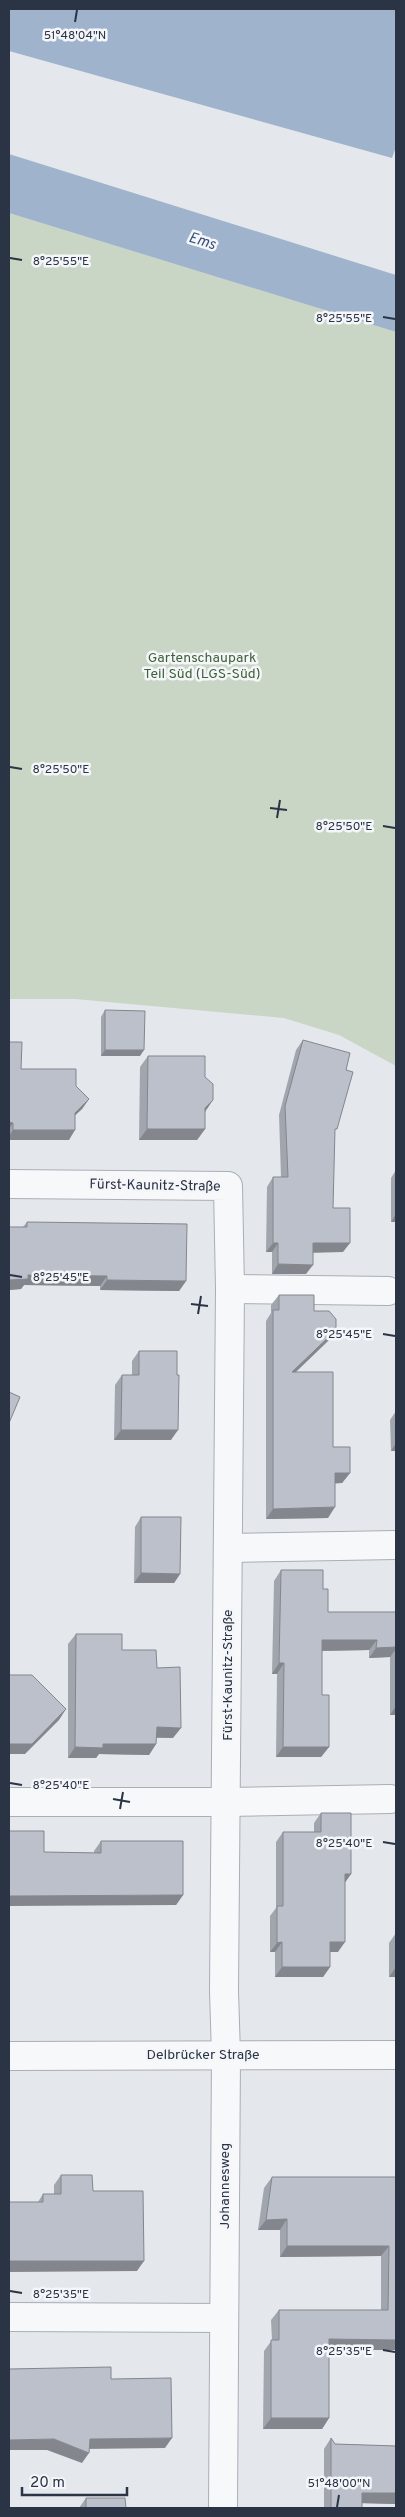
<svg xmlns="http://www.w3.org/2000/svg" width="405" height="2517" viewBox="0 0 405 2517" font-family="Overpass,sans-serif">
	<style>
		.green { fill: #c9d6c5 }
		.water { fill: #9fb4cc }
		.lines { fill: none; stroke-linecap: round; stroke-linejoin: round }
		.street-casing { stroke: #a9aeb7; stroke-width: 30 }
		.street { stroke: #f7f8fa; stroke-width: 28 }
		.wall { fill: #a1a5ae }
		.shaded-wall { fill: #83868d }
		.building { fill: #bbc0ca; stroke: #83868d }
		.ticks { fill: none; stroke: #2b3445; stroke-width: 2 }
		.labels { text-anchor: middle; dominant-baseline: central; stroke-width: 5; stroke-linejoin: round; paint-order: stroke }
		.park-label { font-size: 14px; fill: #3f6138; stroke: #f4f6f9 }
		.street-label { font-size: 14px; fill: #2b3445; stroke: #f4f6f9 }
		.water-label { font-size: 15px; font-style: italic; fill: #34527a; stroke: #f4f6f9 }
		.ticks-label { font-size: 12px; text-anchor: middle; fill: #2b3445; stroke: #f4f6f9; stroke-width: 5; stroke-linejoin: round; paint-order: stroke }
	</style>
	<rect width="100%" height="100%" fill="#e4e7ec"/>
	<path class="green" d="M9 213 396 332V1066L339 1035 284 1018 75 999H9Z"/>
	<g class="water">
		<path d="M9 9H396V147L392 158 9 51Z"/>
		<path d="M9 154 396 275V332L9 213Z"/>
	</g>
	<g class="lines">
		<g class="street-casing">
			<g id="street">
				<path d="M9 1184 228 1186 230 1289 224 1991 226 2055 223 2508"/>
				<path d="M230 1289 388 1291"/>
				<path d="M228 1548 396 1545"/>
				<path d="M9 1802H227L390 1799"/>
				<path d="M9 2056 396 2055"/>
				<path d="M9 2317 224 2318"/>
			</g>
		</g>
		<use href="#street" class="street"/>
	</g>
	<g class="wall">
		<path d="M105 1010 140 1056H101V1017Z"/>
		<path d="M303 1040 346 1070 334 1133 333 1208 343 1252H313L306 1274H272V1252H266L267 1187 273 1177H281L279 1115 296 1050Z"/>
		<path d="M9 1042 21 1069 76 1086 89 1099 82 1109 75 1115 69 1140H9Z"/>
		<path d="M148 1056 205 1112V1129L197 1140H139L140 1067Z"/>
		<path d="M396 1170V1222H391V1178Z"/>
		<path d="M27 1222 186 1281 179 1291 100 1290V1286L24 1285 21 1289 9 1290V1227H23Z"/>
		<path d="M279 1295 314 1311 329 1340 296 1372 333 1447 350 1473 342 1483H335L328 1518 266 1519V1321L271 1313V1305Z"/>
		<path d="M139 1351 177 1375 171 1440H114L115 1385 122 1375H132V1361Z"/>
		<path d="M396 1411V1451H391L390 1420Z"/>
		<path d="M141 1517 180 1574 174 1583H134L135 1527Z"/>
		<path d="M281 1570 323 1589 328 1612H396V1715H390V1657L369 1658V1650L322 1651V1695L329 1747 321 1757H276L277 1674H272L274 1581Z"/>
		<path d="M76 1634 122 1650 157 1668 173 1738H156V1744L149 1755 99 1754 96 1758H68V1644Z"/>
		<path d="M321 1813 351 1874 345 1882 338 1952H330V1967L323 1977H275V1952H270V1916L276 1908V1842L283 1832H314V1823Z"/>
		<path d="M101 1841 183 1895 176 1905 44 1852 94 1853V1851Z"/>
		<path d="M396 1933V1977H389V1943Z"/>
		<path d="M61 2175 93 2191 137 2271 38 2202 43 2194H54V2185Z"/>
		<path d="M272 2177H396V2350H329V2418L322 2429H263L264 2351 272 2340 271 2320 279 2310H381V2256L280 2257V2230H258L264 2188Z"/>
		<path d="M331 2438 335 2444 396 2446V2504L362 2503V2508H324V2449Z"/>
		<path d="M86 2498 126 2508H79Z"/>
	</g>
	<g class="shaded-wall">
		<path d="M105 1050H144L140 1056H101Z"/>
		<path d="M89 1099 82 1109 68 1122 75 1113Z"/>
		<path d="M213 1100 205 1112 197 1120 205 1108Z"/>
		<path d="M9 1122 13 1123 9 1129Z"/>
		<path d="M147 1129H205L197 1140H139Z"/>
		<path d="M13 1130H75L69 1140H9V1136Z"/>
		<path d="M396 1214V1222H391Z"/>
		<path d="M273 1243H278L272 1252H266Z"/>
		<path d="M313 1243H350L343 1252 306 1253Z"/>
		<path d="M278 1264 313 1265 306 1274H272Z"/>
		<path d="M28 1275 107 1276 100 1286 24 1285 21 1289 9 1290V1280Z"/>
		<path d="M107 1280 186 1281 179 1291 100 1290Z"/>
		<path d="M336 1330 329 1340 285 1382 292 1372Z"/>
		<path d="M121 1430H178L171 1440H114Z"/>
		<path d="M396 1443V1451H391Z"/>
		<path d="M335 1473H350L342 1483 328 1484Z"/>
		<path d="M335 1507 328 1518 266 1519 273 1509Z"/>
		<path d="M141 1573 180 1574 174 1583H134Z"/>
		<path d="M322 1640H377L369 1650 315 1651Z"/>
		<path d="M396 1647V1649L390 1657 369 1658 376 1648Z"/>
		<path d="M279 1663H284L277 1674H272Z"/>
		<path d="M396 1706V1715H390Z"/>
		<path d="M66 1709 59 1720 25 1754H9V1744Z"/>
		<path d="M157 1727 181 1728 173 1738 149 1737Z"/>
		<path d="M103 1744H156L149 1755 99 1754 96 1758H68L75 1747Z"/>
		<path d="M283 1747H329L321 1757H276Z"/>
		<path d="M345 1874H351L344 1884Z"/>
		<path d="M183 1895 176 1905 9 1906V1896Z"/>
		<path d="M282 1942 275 1952H270L277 1943Z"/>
		<path d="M330 1942H345L338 1952H323Z"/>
		<path d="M282 1967H330L323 1977H275Z"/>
		<path d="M396 1967V1977H389Z"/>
		<path d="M287 2219 280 2230H258L266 2220Z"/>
		<path d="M287 2246H389L381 2256 280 2257Z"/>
		<path d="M9 2261H144L137 2271 9 2272Z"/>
		<path d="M329 2339 396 2340V2350H322Z"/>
		<path d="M271 2418H329L322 2429H263Z"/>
		<path d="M172 2438 165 2448 83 2449 90 2439Z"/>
		<path d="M54 2439 89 2453 82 2463 47 2450H9V2440Z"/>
		<path d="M362 2493H396V2504L355 2503Z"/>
	</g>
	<g class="building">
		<path d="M105 1010 145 1011 144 1050H105Z"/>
		<path d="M303 1040 350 1053 346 1070 353 1072 337 1129H335L333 1208H350V1243H313V1265L278 1264V1243H273V1177H288L285 1106Z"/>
		<path d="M9 1042H22L21 1069H76V1086L89 1099 75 1113V1130H13V1123L9 1122Z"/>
		<path d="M148 1056H205V1077L213 1084V1100L205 1108V1129H147Z"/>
		<path d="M27 1222 187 1224 186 1281 107 1280V1276L28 1275V1279L9 1280V1227H27Z"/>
		<path d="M279 1295H314V1311H329L336 1319V1330L292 1372H333V1447H350V1473H335V1507L273 1509V1310H279Z"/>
		<path d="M139 1351H177V1375H179L178 1430H121L122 1375H139Z"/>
		<path d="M9 1392 20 1397 9 1423Z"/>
		<path d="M141 1517H181L180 1574 141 1573Z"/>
		<path d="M281 1570H323V1589H328V1612H396V1647L376 1648 377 1640H322V1695H329V1747H283L284 1663H279Z"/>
		<path d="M76 1634H122V1650H156L157 1668 180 1667 181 1728 157 1727 156 1744H103V1748L75 1747Z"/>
		<path d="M9 1675H32L66 1709 32 1744H9Z"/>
		<path d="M321 1813H351V1874H345V1942H330V1967H282V1942L277 1943V1906H283V1832H321Z"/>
		<path d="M9 1831H44V1852L101 1853V1841H183V1895L9 1896Z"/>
		<path d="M61 2175H92L93 2191H143L144 2261H9V2202H43V2194H61Z"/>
		<path d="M272 2177H396V2340L329 2339V2418H271V2340H279V2310H388L389 2246H287V2219L266 2220Z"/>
		<path d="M111 2367V2379L171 2378 172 2438 90 2439 89 2453 54 2439 9 2440V2369Z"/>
		<path d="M331 2438 335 2444 396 2446V2493H362V2508H331Z"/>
		<path d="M86 2498H125L126 2508H86Z"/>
	</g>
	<path class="ticks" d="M75 22 77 10M10 258 22 260M383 317 395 319M10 767 22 769M270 808 287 810M277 818 280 800M383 826 395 828M10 1275 22 1277M191 1304 208 1306M198 1314 201 1296M383 1334 395 1336M10 1783 22 1785M113 1799 130 1802M120 1809 123 1792M383 1842 395 1844M10 2291 22 2293M383 2350 395 2352M337 2507 339 2495"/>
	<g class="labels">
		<g class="park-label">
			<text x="202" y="658">Gartenschaupark<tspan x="202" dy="16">Teil Süd (LGS-Süd)</tspan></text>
		</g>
		<g class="street-label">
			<text transform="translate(155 1186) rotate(1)">Fürst-Kaunitz-Straße</text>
			<text transform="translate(228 1675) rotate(-90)">Fürst-Kaunitz-Straße</text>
			<text x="203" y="2055">Delbrücker Straße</text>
			<text transform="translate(225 2186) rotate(-90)">Johannesweg</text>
		</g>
		<g class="water-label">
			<text transform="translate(202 242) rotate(17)">Ems</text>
		</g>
	</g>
	<g class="ticks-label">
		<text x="75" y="39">51°48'04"N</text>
		<text x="61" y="265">8°25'55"E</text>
		<text x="344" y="322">8°25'55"E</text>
		<text x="61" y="773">8°25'50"E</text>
		<text x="344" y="830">8°25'50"E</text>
		<text x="61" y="1281">8°25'45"E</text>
		<text x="344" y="1338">8°25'45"E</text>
		<text x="61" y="1789">8°25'40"E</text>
		<text x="344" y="1847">8°25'40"E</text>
		<text x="61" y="2298">8°25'35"E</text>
		<text x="344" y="2355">8°25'35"E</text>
		<text x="339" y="2487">51°48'00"N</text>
	</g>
	<rect width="405" height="2517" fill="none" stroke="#2b3445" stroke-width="20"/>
	<path d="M22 2487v8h105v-8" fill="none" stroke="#2b3445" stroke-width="2.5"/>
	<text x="30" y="2487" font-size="15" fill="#2b3445" stroke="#f4f6f9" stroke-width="4" paint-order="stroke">20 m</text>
</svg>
